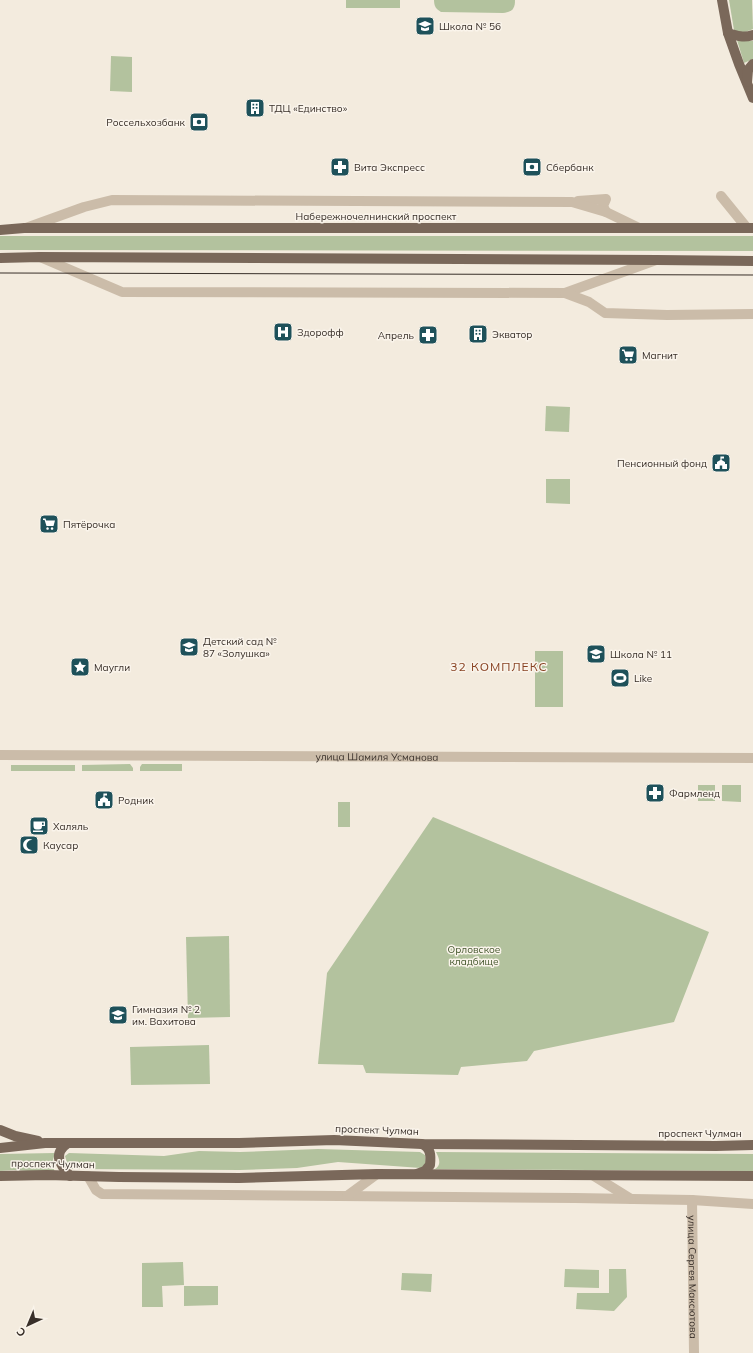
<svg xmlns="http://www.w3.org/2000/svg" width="753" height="1353" viewBox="0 0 753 1353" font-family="Mulish,sans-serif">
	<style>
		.green { fill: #b3c29e }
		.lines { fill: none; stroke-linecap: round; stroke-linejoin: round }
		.minor { stroke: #cbbca9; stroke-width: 10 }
		.major { stroke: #7a685a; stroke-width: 10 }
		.tram { stroke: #382f29; stroke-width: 1 }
		.labels { text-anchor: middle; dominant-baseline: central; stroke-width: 3; stroke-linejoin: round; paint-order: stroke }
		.poi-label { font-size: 10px; fill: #382f29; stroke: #faf4eb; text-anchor: start }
		.street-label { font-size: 10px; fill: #382f29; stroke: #faf4eb }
		.park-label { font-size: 10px; fill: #44572d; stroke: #faf4eb }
		.quarter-label { font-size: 12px; letter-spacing: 1px; fill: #884222; stroke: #faf4eb }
	</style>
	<rect width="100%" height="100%" fill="#f3ebde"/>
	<g class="green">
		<rect x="346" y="0" width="54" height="8"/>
		<path d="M434 0H515C515 9 512 12 503 13L441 12C436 9 434 6 434 0Z"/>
		<path d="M729 0H752L753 29C746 32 741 34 734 30Z"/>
		<path d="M737 40 753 41V59L744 63Z"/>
		<path d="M111 56 132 57V92L110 91Z"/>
		<path d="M0 236H753V251L0 250Z"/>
		<path d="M546 406 570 407 569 432 545 431Z"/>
		<path d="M546 479H570V504L546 503Z"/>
		<rect x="535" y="651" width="28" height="56"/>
		<path d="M130 764 133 768V771H82V765Z"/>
		<path d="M142 764H182V771H140V767Z"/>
		<rect x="11" y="765" width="64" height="6"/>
		<rect x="698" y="785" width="17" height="16"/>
		<path d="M722 785H741V802L722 801Z"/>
		<rect x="338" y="802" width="12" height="25"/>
		<path d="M433 817 709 932 674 1022 534 1051 527 1061 461 1067 458 1075 366 1073 363 1065 318 1064 327 973Z"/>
		<path d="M229 936 230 1017 188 1018 186 937Z"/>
		<path d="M209 1045 210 1084 131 1085 130 1047Z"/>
		<path d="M318 1149 420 1152 425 1155 426 1163 421 1168 338 1162 297 1168 240 1170 72 1169 68 1166 65 1156 69 1153 164 1156 199 1151 240 1152Z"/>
		<path d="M436 1152 753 1154V1171L435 1169C442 1165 439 1158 436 1152Z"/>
		<path d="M55 1153 52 1163 55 1173 14 1170 0 1171V1154Z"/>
		<path d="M183 1262 184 1285 162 1286 163 1307H142V1263Z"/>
		<path d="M565 1269 599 1270V1288L564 1287Z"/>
		<path d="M609 1269H626L627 1297 614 1311 576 1309 577 1293H609Z"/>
		<path d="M402 1273 432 1274 431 1292 401 1290Z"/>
		<path d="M184 1286H218V1305L184 1306Z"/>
	</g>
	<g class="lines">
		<g class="minor">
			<path d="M721 196 747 228"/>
			<path d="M578 201 606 199 603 206 606 212"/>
			<path d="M26 228 84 207 112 200 572 202 606 212 639 228"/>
			<path d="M40 257 122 292 565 293 656 260"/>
			<path d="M565 293 589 302 605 313 667 315 753 314"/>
			<path id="s1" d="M0 755 753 758"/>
			<path d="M88 1176 96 1190 102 1194 575 1198 692 1200 753 1204"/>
			<path d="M594 1176 631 1199"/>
			<path d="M347 1196 377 1174"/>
			<path id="s2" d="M692 1200 694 1353"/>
		</g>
		<g class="major">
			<path d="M722 0 728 33 739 64 753 98"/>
			<path d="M728 33C737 36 744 38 753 35"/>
			<path d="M747 82 748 70 753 64"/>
			<path d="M0 230 24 228H753"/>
			<path d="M0 258 40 257 657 260 753 261"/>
			<path d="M0 1130 15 1136 38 1141"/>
			<path d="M68 1143C52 1154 60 1165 70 1176"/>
			<path d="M0 1148 45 1143H239L334 1140 422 1144 716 1146 753 1145"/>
			<path d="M417 1174 425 1171 430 1165C431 1156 431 1148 422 1144"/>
			<path d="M0 1176 47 1175 119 1177 239 1178 377 1174 753 1176"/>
		</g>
		<path class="tram" d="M0 273 753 275"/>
	</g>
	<defs>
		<g id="school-square" transform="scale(1)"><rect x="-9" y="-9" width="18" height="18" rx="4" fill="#1e515a" stroke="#faf4eb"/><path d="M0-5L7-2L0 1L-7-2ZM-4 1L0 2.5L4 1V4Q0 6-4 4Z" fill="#fff"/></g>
		<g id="building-square" transform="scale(1)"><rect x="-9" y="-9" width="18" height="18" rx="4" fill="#1e515a" stroke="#faf4eb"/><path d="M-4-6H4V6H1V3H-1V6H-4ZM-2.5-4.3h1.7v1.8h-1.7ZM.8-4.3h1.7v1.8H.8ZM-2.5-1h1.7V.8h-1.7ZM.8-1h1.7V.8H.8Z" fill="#fff"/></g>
		<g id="bank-square" transform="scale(1)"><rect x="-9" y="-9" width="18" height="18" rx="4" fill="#1e515a" stroke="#faf4eb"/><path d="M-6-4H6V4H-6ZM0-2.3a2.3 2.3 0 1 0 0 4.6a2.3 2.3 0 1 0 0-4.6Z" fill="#fff"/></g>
		<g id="pharmacy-square" transform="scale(1)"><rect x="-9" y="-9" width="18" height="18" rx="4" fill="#1e515a" stroke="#faf4eb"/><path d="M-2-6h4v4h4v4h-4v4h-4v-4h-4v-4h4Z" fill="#fff"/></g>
		<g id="hospital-square" transform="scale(1)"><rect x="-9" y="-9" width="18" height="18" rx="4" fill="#1e515a" stroke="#faf4eb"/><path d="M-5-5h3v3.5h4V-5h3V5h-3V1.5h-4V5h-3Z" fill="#fff"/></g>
		<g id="supermarket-square" transform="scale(1)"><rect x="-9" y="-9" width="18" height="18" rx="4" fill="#1e515a" stroke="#faf4eb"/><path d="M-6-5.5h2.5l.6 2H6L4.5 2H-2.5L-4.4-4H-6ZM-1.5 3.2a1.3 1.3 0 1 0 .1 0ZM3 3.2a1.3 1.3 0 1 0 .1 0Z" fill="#fff"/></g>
		<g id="civic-square" transform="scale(1)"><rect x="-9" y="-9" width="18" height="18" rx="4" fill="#1e515a" stroke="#faf4eb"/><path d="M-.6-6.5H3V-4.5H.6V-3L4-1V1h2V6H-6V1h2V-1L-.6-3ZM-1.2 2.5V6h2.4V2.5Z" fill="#fff"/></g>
		<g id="sight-square" transform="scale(1)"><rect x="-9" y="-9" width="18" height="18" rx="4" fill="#1e515a" stroke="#faf4eb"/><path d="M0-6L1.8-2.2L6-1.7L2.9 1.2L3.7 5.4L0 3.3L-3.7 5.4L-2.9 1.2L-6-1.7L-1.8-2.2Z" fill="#fff"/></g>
		<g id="stadium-square" transform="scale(1)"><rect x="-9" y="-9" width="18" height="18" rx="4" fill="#1e515a" stroke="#faf4eb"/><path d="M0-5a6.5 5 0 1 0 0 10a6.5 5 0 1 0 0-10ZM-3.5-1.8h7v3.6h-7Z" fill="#fff"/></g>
		<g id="cafe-square" transform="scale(1)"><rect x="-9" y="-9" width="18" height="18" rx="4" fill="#1e515a" stroke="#faf4eb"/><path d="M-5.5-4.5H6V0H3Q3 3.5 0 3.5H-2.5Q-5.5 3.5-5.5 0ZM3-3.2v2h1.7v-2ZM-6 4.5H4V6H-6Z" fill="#fff"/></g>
		<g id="mosque-square" transform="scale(1)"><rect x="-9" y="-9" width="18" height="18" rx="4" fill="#1e515a" stroke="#faf4eb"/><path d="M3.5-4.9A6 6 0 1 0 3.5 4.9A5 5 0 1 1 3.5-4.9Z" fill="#fff"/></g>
	</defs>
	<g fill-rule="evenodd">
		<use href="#school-square" x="425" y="26"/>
		<use href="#building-square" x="255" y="108"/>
		<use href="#bank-square" x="199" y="122"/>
		<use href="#pharmacy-square" x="340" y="167"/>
		<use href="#bank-square" x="532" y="167"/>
		<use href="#hospital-square" x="283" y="332"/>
		<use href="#building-square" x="478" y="334"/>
		<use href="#pharmacy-square" x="428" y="335"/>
		<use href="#supermarket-square" x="628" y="355"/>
		<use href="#civic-square" x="721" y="463"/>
		<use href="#supermarket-square" x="49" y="524"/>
		<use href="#school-square" x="189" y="647"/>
		<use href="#school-square" x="596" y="654"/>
		<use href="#sight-square" x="80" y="667"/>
		<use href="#stadium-square" x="620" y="678"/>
		<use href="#pharmacy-square" x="655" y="793"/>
		<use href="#civic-square" x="104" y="800"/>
		<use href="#cafe-square" x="39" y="826"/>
		<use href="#mosque-square" x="29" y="845"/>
		<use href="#school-square" x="118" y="1015"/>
	</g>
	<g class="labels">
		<g class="poi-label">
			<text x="439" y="26">Школа № 56</text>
			<text x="269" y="108">ТДЦ «Единство»</text>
			<text x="185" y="122" text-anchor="end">Россельхозбанк</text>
			<text x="354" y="167">Вита Экспресс</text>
			<text x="546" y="167">Сбербанк</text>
			<text x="297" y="332">Здорофф</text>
			<text x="492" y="334">Экватор</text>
			<text x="414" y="335" text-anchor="end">Апрель</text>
			<text x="642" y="355">Магнит</text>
			<text x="707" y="463" text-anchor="end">Пенсионный фонд</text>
			<text x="63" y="524">Пятёрочка</text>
			<text x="203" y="641">Детский сад №<tspan x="203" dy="12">87 «Золушка»</tspan></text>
			<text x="610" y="654">Школа № 11</text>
			<text x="94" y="667">Маугли</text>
			<text x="634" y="678">Like</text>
			<text x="669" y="793">Фармленд</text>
			<text x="118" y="800">Родник</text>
			<text x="53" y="826">Халяль</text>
			<text x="43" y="845">Каусар</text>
			<text x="132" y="1009">Гимназия № 2<tspan x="132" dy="12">им. Вахитова</tspan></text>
		</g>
		<g class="street-label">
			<text x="376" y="216">Набережночелнинский проспект</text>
			<text stroke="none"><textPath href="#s1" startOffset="377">улица Шамиля Усманова</textPath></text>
			<text transform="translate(377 1130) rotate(2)">проспект Чулман</text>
			<text x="700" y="1133">проспект Чулман</text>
			<text transform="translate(53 1164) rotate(1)">проспект Чулман</text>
			<text stroke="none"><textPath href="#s2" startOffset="77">улица Сергея Максютова</textPath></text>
		</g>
		<g class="park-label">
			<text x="474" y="949">Орловское<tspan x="474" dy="12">кладбище</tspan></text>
		</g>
		<g class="quarter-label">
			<text x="499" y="666">32 КОМПЛЕКС</text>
		</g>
	</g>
	<g transform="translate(28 1325) rotate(224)" stroke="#faf4eb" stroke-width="3" paint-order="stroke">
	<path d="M0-3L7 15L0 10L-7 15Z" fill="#382f29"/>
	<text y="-6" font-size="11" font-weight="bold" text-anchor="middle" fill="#382f29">С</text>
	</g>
</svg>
